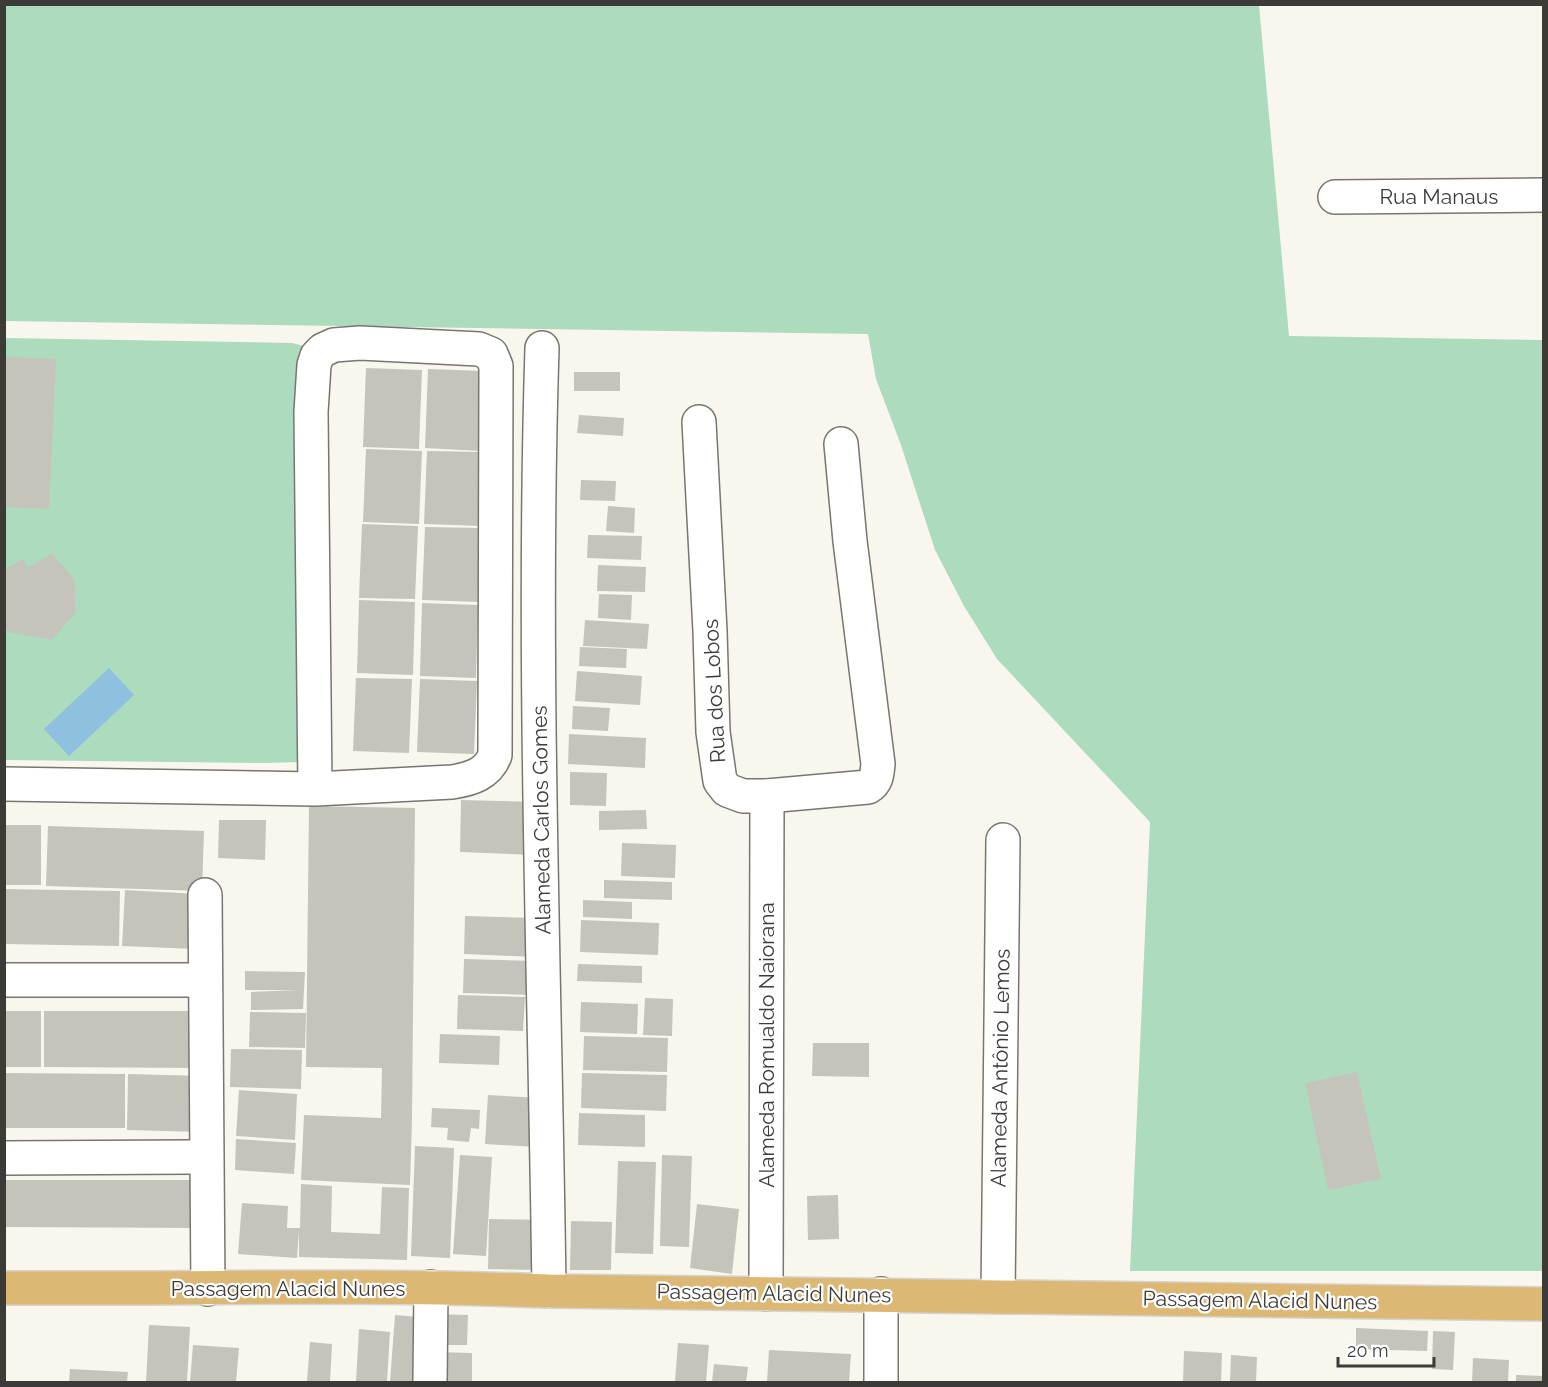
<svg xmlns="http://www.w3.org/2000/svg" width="1548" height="1387" viewBox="0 0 1548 1387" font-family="Raleway,sans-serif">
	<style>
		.green { fill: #acdbbe }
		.water { fill: #8fc0df }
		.building { fill: #c5c4ba }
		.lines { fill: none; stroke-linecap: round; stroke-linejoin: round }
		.minor-casing { stroke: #78766e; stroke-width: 36 }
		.major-casing { stroke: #d4d4d3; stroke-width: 36 }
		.minor { stroke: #fff; stroke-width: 33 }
		.major { stroke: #ddb874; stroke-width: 33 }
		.labels { text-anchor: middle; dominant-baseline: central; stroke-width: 4.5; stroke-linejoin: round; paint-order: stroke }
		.street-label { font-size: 21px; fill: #3c3b38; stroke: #fff }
	</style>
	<rect width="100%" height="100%" fill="#f9f7ed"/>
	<g class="green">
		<path d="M5 5H1259L1289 336 1543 340V1271H1130L1150 822 997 659 964 606 935 550 901 445 876 379 868 334 5 321Z"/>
		<path d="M5 338 292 343 308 347 309 756 297 762 266 763 5 760Z"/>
	</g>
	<path class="water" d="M109 668 134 695 69 756 44 729Z"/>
	<g class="building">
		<path d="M4 357 56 359 49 509 4 507Z"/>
		<path d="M366 368 422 370 419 449 363 447Z"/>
		<path d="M428 369 484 371 481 451 425 448Z"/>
		<rect x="574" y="372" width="46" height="19"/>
		<path d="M579 415 624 418 623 436 577 433Z"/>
		<path d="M366 449 422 451 419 524 363 522Z"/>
		<path d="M427 451 483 452 480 526 424 524Z"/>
		<path d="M581 480 616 481 615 501 580 500Z"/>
		<path d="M608 506 635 508 634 533 606 531Z"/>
		<path d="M362 524 418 526 415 599 359 598Z"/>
		<path d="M425 527 481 528 478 602 422 600Z"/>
		<path d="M588 535 642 536 641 560 587 558Z"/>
		<path d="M52 553 74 579 76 612 52 640 9 632 4 626V570L23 559 28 568Z"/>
		<path d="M598 565 646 567 645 592 597 591Z"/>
		<path d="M599 594 632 595 631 620 598 618Z"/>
		<path d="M359 600 415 602 413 675 357 673Z"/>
		<path d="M422 603 478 605 476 678 420 676Z"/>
		<path d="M585 620 649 624 647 649 583 646Z"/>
		<path d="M580 647 627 649 626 668 579 666Z"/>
		<path d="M577 671 642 676 640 705 575 701Z"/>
		<path d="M356 678 412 679 409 753 353 751Z"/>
		<path d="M420 679 477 681 474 754 417 752Z"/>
		<path d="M573 706 610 708 608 731 572 729Z"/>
		<path d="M569 734 646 738 645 768 568 764Z"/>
		<path d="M570 772 607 773 606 806 570 805Z"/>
		<path d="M461 800 537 802 535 855 460 852Z"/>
		<path d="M309 806 415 808 412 1119 410 1185 301 1180 304 1115 381 1118 382 1068 306 1067Z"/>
		<path d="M646 810 647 829 599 830V811Z"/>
		<path d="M219 820H266L265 860 218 858Z"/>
		<rect x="4" y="825" width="37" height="60"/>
		<path d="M48 826 204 831 202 891 46 886Z"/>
		<path d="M622 843 676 845 675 878 621 876Z"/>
		<path d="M604 880 672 882V900L604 898Z"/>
		<path d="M4 889 120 891 119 946 4 944Z"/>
		<path d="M125 890 199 894 196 949 122 946Z"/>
		<path d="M583 900 632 902V919L583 917Z"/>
		<path d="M465 916 537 918 535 957 464 954Z"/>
		<path d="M581 920 659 923 658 955 580 952Z"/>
		<path d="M464 959 534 961 533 995 463 993Z"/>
		<path d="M578 964 642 966V983L577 981Z"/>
		<path d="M245 971 305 972 303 1009 251 1010V992L298 990H245Z"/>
		<path d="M458 995 525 997 523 1031 457 1029Z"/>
		<path d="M645 998 673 999 672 1036 643 1035Z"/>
		<path d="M581 1002 638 1004 637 1034 580 1032Z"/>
		<rect x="4" y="1011" width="37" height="56"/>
		<path d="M44 1011H200L199 1068 44 1067Z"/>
		<path d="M250 1012 306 1013 305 1048 249 1047Z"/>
		<path d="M440 1034 500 1036 499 1065 439 1063Z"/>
		<path d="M584 1036 668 1038 667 1072 583 1070Z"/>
		<path d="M813 1043H869V1077L812 1076Z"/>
		<path d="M231 1049 302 1050 301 1089 230 1087Z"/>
		<path d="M1357 1072 1381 1179 1328 1190 1305 1083Z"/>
		<path d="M4 1073 125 1074V1128H4Z"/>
		<path d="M582 1073 667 1075 666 1111 581 1108Z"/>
		<path d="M128 1074 203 1076 201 1132 127 1130Z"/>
		<path d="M239 1090 297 1094 295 1140 236 1136Z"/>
		<path d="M488 1095 539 1098 536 1147 485 1144Z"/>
		<path d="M432 1108 480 1110 479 1129 471 1128 469 1142 447 1140 448 1128 431 1127Z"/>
		<path d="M579 1113 645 1115V1147L578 1145Z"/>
		<path d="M236 1139 296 1143 294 1174 235 1170Z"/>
		<path d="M415 1146 454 1148 450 1258 411 1256Z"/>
		<path d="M460 1155 492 1157 486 1256 453 1254Z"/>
		<path d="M662 1155 692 1156 689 1247 660 1246Z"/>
		<path d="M618 1161 656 1162 653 1254 615 1253Z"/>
		<path d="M4 1180H203V1228L4 1227Z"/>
		<path d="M301 1184 332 1186 331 1232 380 1234 382 1187 409 1188 407 1260 299 1257V1231L297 1258 238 1254 242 1203 288 1206 287 1228H300Z"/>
		<path d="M838 1195 839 1239 808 1240 807 1196Z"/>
		<path d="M697 1204 739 1209 732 1274 690 1268Z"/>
		<path d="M489 1219 542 1220 540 1270 488 1269Z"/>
		<path d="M571 1221 612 1222 611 1270H570Z"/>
		<path d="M437 1314 468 1315 467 1345H437Z"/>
		<path d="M395 1315 430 1318 427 1382H390Z"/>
		<path d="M149 1325 190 1327 187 1382H146Z"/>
		<path d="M1356 1328 1428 1331 1427 1351 1356 1349Z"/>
		<path d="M359 1329 390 1332 387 1382H356Z"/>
		<path d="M1433 1331 1455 1332 1453 1370 1432 1369Z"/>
		<path d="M310 1342 332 1344 330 1382H307Z"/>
		<path d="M678 1343 709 1345 706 1382 675 1381Z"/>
		<path d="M193 1345 239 1348 236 1382H190Z"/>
		<path d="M769 1350 851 1354 849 1382H767Z"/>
		<path d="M1184 1351 1222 1353 1221 1382H1183Z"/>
		<path d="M437 1352 472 1353V1382H436Z"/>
		<path d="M1231 1355 1257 1357 1256 1382H1230Z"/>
		<path d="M1473 1358 1509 1360 1508 1382H1472Z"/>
		<path d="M714 1364 748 1367 746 1382H712Z"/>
		<path d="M70 1369 128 1372 127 1382H69Z"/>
		<path d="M1516 1375 1544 1376V1382H1516Z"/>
	</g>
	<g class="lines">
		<g class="minor-casing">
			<g id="minor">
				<path d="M1335 197 1544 195"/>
				<path d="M542 348C532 662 545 977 549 1291"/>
				<path d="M699 422 710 631 713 732 720 781 727 790 743 796H767L868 787C877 782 877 773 878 764L850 541 841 444"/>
				<path d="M4 784 315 789 452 782C471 779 488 774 495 755L496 366 491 354 479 349 360 343 334 345 323 350 317 356 314 365 311 412 315 789"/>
				<path d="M205 895 208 1289"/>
				<path d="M4 980H194"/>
				<path d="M4 1158 193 1157"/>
				<path d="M766 1294 767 796"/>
				<path d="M998 1296 1003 840"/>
				<path d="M430 1382 431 1287"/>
				<path d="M881 1382V1294"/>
			</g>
		</g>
		<g class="major-casing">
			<path id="major" d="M4 1288C186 1289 368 1284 549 1291L1544 1304"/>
		</g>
		<use href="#minor" class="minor"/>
		<use href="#major" class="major"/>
	</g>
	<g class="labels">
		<g class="street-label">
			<text x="1439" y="196">Rua Manaus</text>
			<text transform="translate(714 691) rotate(-93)">Rua dos Lobos</text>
			<text transform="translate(541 820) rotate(-91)">Alameda Carlos Gomes</text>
			<text transform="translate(766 1045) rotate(-90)">Alameda Romualdo Naiorana</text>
			<text transform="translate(1000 1068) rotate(-89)">Alameda Antônio Lemos</text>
			<text x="288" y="1288">Passagem Alacid Nunes</text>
			<text transform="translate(774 1293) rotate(1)">Passagem Alacid Nunes</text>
			<text transform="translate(1260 1300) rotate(1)">Passagem Alacid Nunes</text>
		</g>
	</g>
	<rect width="1548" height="1387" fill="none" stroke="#3c3b38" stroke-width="12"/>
	<path d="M1338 1357v9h96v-9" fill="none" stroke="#3c3b38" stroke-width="3"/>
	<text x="1347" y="1357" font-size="18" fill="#3c3b38" stroke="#ffffff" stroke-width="4.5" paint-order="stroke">20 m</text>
</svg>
